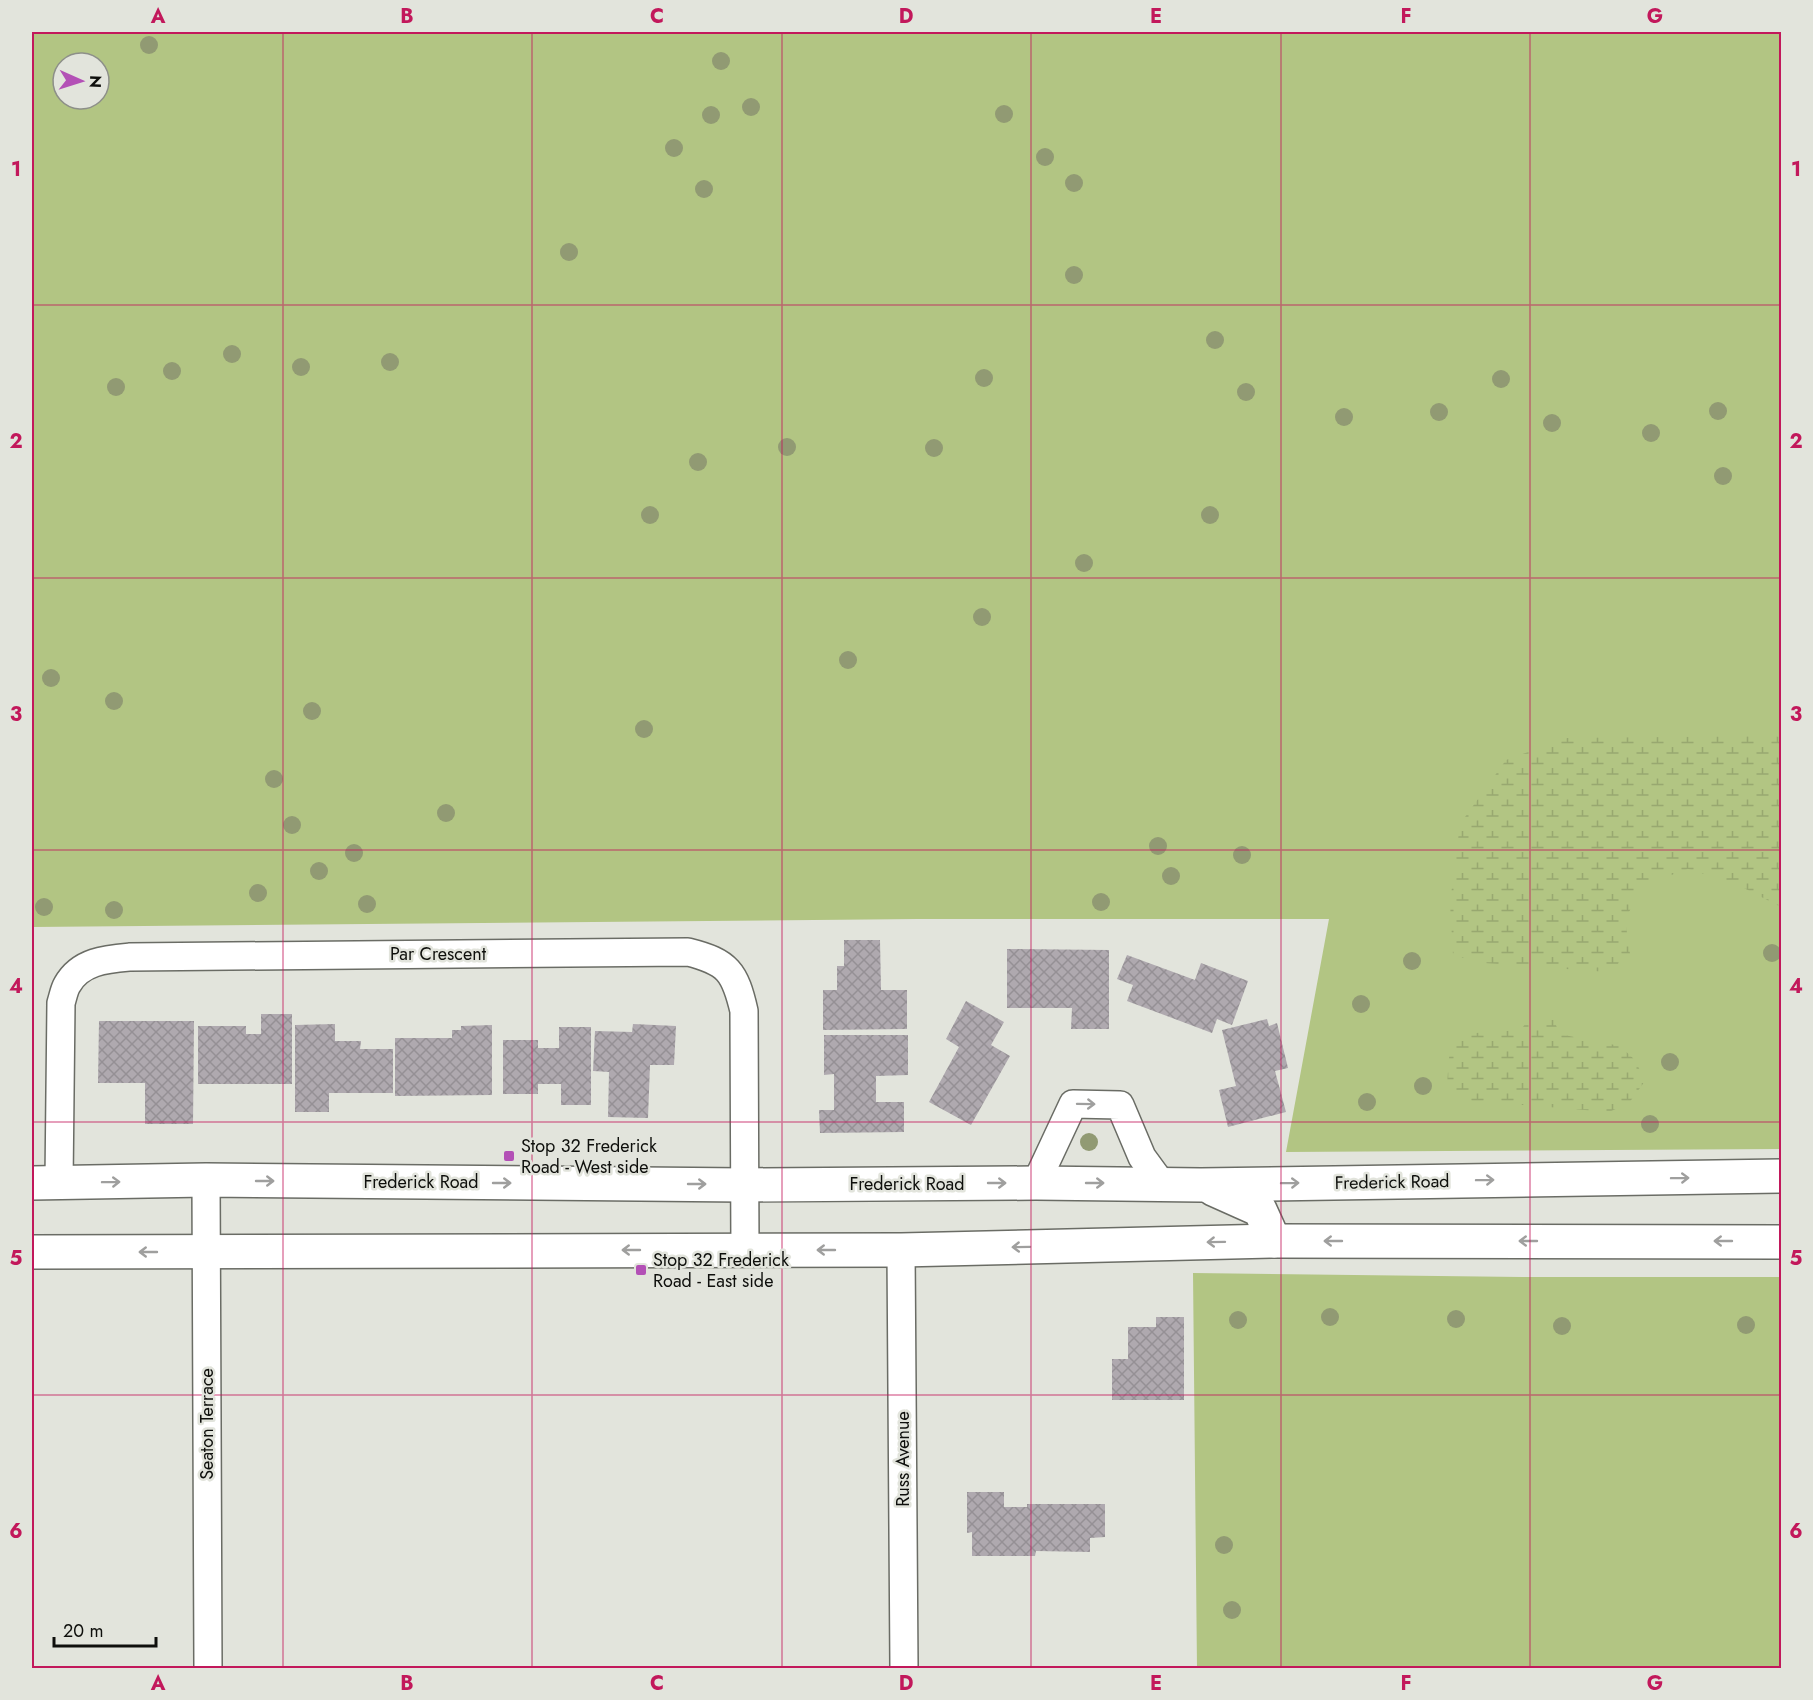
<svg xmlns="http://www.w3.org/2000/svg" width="1813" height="1700" viewBox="0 0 1813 1700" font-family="Jost,sans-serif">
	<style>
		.green { fill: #b2c583; fill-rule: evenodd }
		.wetland { fill: url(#wetland-marsh) }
		.building { fill: url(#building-cross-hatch) }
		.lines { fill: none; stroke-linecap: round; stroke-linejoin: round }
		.minor-casing { stroke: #6a6c65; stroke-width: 30 }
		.secondary-casing { stroke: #6a6c65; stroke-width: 36 }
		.minor { stroke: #fff; stroke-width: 27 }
		.secondary { stroke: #fff; stroke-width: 33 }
		.tree { fill: #919a73 }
		.oneway { stroke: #9f9f9e }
		.grid { fill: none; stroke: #c2185b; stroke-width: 1.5; stroke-opacity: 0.55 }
		.poi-dot { fill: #b350b6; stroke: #e2e4dc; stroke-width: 2 }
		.labels { text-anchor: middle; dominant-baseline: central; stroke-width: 5; stroke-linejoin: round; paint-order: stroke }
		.street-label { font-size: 18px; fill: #0e0f0c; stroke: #e2e4dc }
		.poi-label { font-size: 18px; fill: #0e0f0c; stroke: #e2e4dc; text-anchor: start }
		.neatline { fill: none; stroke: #c2185b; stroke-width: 2 }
		.grid-label { font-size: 20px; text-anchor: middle; font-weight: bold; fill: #c2185b }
	</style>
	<defs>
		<pattern id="wetland-marsh" width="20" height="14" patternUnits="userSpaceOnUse" patternTransform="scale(1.5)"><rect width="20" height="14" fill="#b2c583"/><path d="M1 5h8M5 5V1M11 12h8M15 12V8" fill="none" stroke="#98a870"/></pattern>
		<pattern id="building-cross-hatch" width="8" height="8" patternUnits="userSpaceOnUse" patternTransform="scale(1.5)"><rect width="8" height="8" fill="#afa9af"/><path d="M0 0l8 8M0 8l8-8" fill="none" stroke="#959095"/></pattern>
	</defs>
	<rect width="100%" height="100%" fill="#e2e4dc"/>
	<g class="green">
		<path d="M32 32H1781V1149L1286 1152 1329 919H917L32 927ZM63 63H99V99H63Z"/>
		<path d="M1193 1273 1522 1277H1781V1668H1197Z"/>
	</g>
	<g class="wetland">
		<path d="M1776 736 1782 738 1781 907 1734 883 1688 869 1644 885 1625 919 1630 954 1608 972 1483 963 1453 955 1450 903 1460 824 1506 760 1567 738Z"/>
		<path d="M1529 1018 1554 1019 1559 1034 1620 1046 1635 1060 1645 1081 1629 1103 1609 1112 1461 1100 1447 1085 1450 1045 1461 1034 1521 1030Z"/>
	</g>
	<g class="building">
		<path d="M844 940H880L881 990H907V1029L823 1030V990H837V966H844Z"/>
		<path d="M1007 949 1109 950V1029H1071L1072 1008H1007Z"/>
		<path d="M1127 955 1195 980 1201 963 1248 981 1232 1025 1217 1019 1212 1033 1127 1001 1133 985 1117 979Z"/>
		<path d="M966 1001 1004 1022 991 1045 1010 1056 971 1125 929 1102 959 1047 946 1039Z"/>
		<path d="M261 1014H292V1084H198V1026H246V1034H261Z"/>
		<path d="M1267 1019 1269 1026 1277 1023 1288 1068 1275 1071 1286 1112 1228 1127 1219 1090 1236 1086 1222 1030Z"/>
		<path d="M99 1021H194L193 1124H145V1083H98Z"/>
		<path d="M335 1024V1041H361L360 1049H393V1093H329V1112H295V1025Z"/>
		<path d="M633 1024 676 1026 674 1065H650L648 1118 608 1117 609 1072 593 1071 595 1031 632 1032Z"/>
		<path d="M492 1025V1095L395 1096V1038H452V1030H461V1026Z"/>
		<path d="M559 1027H591V1105H561V1084H538V1094H503V1040H538V1048H559Z"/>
		<path d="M824 1035H908V1075L876 1076V1102H904V1132L820 1133 819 1110H834V1074L824 1075Z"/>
		<path d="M1156 1317H1184V1400H1112V1359H1128V1327H1156Z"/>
		<path d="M967 1492H1004V1507H1027V1504H1105V1537L1090 1538V1552L1036 1551 1035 1556H972V1532L967 1533Z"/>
	</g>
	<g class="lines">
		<g class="minor-casing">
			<g id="minor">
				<path d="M206 1180 208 1668"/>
				<path d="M59 1182 61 1003C63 997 64 990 67 985 80 961 107 959 130 957L688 952C728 962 735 972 744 1011L745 1250"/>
				<path d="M1036 1183 1073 1104 1120 1105 1142 1157 1161 1183"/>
				<path d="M901 1250 904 1668"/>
			</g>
		</g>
		<g class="secondary-casing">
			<g id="secondary">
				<path d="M32 1183 206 1180 744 1185 1036 1183 1201 1185 1782 1176"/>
				<path d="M1213 1189 1260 1210 1274 1241"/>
				<path d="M32 1252 901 1250 1274 1241 1782 1242"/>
			</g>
		</g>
		<use href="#minor" class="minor"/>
		<use href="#secondary" class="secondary"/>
	</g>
	<g class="tree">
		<circle cx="149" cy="45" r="9"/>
		<circle cx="721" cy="61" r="9"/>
		<circle cx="751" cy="107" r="9"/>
		<circle cx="1004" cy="114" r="9"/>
		<circle cx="711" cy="115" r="9"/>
		<circle cx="674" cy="148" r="9"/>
		<circle cx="1045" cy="157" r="9"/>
		<circle cx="1074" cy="183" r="9"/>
		<circle cx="704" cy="189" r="9"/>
		<circle cx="569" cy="252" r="9"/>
		<circle cx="1074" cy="275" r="9"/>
		<circle cx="1215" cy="340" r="9"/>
		<circle cx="232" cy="354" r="9"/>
		<circle cx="390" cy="362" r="9"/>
		<circle cx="301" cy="367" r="9"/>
		<circle cx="172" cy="371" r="9"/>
		<circle cx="984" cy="378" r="9"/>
		<circle cx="1501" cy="379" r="9"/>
		<circle cx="116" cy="387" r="9"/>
		<circle cx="1246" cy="392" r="9"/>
		<circle cx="1718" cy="411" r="9"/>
		<circle cx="1439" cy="412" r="9"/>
		<circle cx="1344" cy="417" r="9"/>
		<circle cx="1552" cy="423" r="9"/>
		<circle cx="1651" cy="433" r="9"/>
		<circle cx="787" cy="447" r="9"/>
		<circle cx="934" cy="448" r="9"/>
		<circle cx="698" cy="462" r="9"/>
		<circle cx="1723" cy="476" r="9"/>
		<circle cx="650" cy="515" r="9"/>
		<circle cx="1210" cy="515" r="9"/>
		<circle cx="1084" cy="563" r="9"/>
		<circle cx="982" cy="617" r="9"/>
		<circle cx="848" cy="660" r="9"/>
		<circle cx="51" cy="678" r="9"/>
		<circle cx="114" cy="701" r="9"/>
		<circle cx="312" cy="711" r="9"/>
		<circle cx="644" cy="729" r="9"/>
		<circle cx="274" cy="779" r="9"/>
		<circle cx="446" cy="813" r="9"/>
		<circle cx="292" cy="825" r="9"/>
		<circle cx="1158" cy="846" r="9"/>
		<circle cx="354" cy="853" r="9"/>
		<circle cx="1242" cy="855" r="9"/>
		<circle cx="319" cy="871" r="9"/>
		<circle cx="1171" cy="876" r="9"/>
		<circle cx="258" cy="893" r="9"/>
		<circle cx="1101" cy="902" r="9"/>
		<circle cx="367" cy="904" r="9"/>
		<circle cx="44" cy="907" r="9"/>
		<circle cx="114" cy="910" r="9"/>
		<circle cx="1772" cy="953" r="9"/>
		<circle cx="1412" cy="961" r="9"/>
		<circle cx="1361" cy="1004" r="9"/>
		<circle cx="1670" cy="1062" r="9"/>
		<circle cx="1423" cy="1086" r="9"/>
		<circle cx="1367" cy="1102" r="9"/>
		<circle cx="1650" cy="1124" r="9"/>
		<circle cx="1089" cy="1142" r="9"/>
		<circle cx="1330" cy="1317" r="9"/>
		<circle cx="1456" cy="1319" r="9"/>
		<circle cx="1238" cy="1320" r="9"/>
		<circle cx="1746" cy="1325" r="9"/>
		<circle cx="1562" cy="1326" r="9"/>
		<circle cx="1224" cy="1545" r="9"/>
		<circle cx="1232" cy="1610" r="9"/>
	</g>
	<defs><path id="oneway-shaft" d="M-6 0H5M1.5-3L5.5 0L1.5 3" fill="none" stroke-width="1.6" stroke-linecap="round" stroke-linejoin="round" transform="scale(1.5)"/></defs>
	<g class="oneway">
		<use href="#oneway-shaft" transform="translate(1086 1104) rotate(1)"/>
		<use href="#oneway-shaft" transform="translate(1680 1178) rotate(-1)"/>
		<use href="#oneway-shaft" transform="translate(1485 1180) rotate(-1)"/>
		<use href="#oneway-shaft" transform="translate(265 1181)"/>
		<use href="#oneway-shaft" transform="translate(111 1182) rotate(-1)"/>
		<use href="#oneway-shaft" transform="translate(502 1183)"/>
		<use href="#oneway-shaft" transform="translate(997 1183)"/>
		<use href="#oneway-shaft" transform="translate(1095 1183)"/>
		<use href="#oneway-shaft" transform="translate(1290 1183) rotate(-1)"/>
		<use href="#oneway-shaft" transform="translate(697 1184)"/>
		<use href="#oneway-shaft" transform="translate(1333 1241) rotate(-180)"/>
		<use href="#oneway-shaft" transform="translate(1528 1241) rotate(-180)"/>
		<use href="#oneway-shaft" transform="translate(1723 1241) rotate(-180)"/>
		<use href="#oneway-shaft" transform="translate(1216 1242) rotate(179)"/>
		<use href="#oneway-shaft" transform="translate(1021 1247) rotate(179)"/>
		<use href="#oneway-shaft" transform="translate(631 1250) rotate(180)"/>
		<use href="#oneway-shaft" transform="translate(826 1250) rotate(180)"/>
		<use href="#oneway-shaft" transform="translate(148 1252) rotate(180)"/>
	</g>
	<path class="grid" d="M283 32V1668M532 32V1668M782 32V1668M1031 32V1668M1281 32V1668M1530 32V1668M32 305H1782M32 578H1782M32 850H1782M32 1122H1782M32 1395H1782"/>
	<g class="poi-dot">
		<rect x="503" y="1150" width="12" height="12" rx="3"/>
		<rect x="635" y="1264" width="12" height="12" rx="3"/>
	</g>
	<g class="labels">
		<g class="street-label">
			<text x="438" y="954">Par Crescent</text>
			<text x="421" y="1182">Frederick Road</text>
			<text transform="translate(1392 1182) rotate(-1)">Frederick Road</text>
			<text x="907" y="1184">Frederick Road</text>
			<text transform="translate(207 1424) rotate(-90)">Seaton Terrace</text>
			<text transform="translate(903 1459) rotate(-90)">Russ Avenue</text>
		</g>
		<g class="poi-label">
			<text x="521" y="1146">Stop 32 Frederick<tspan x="521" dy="21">Road - West side</tspan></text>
			<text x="653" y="1260">Stop 32 Frederick<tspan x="653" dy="21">Road - East side</tspan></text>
		</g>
	</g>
	<rect width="1813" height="1700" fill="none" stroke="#e2e4dc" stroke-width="66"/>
	<g transform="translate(81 81) rotate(93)"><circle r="28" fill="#e2e4dc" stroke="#8d8f89" stroke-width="1.5"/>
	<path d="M0-4.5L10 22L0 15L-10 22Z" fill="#b350b6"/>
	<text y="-9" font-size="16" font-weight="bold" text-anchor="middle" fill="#0e0f0c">N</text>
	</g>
	<path d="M54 1637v9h102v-9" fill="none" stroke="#0e0f0c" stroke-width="3"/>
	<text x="63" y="1637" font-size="18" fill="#0e0f0c" stroke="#e2e4dc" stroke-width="4.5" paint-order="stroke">20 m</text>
	<rect x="33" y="33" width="1747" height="1634" class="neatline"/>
	<g class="grid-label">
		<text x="158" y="23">A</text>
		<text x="407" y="23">B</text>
		<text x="657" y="23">C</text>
		<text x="906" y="23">D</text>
		<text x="1156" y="23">E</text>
		<text x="1406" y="23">F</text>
		<text x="1655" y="23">G</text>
		<text x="16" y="176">1</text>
		<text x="1796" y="176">1</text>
		<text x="16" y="448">2</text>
		<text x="1796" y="448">2</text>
		<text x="16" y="721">3</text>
		<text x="1796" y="721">3</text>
		<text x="16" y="993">4</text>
		<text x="1796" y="993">4</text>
		<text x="16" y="1265">5</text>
		<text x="1796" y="1265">5</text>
		<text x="16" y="1538">6</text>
		<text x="1796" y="1538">6</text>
		<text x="158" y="1690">A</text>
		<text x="407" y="1690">B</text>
		<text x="657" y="1690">C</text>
		<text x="906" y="1690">D</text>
		<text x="1156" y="1690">E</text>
		<text x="1406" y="1690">F</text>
		<text x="1655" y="1690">G</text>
	</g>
</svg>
